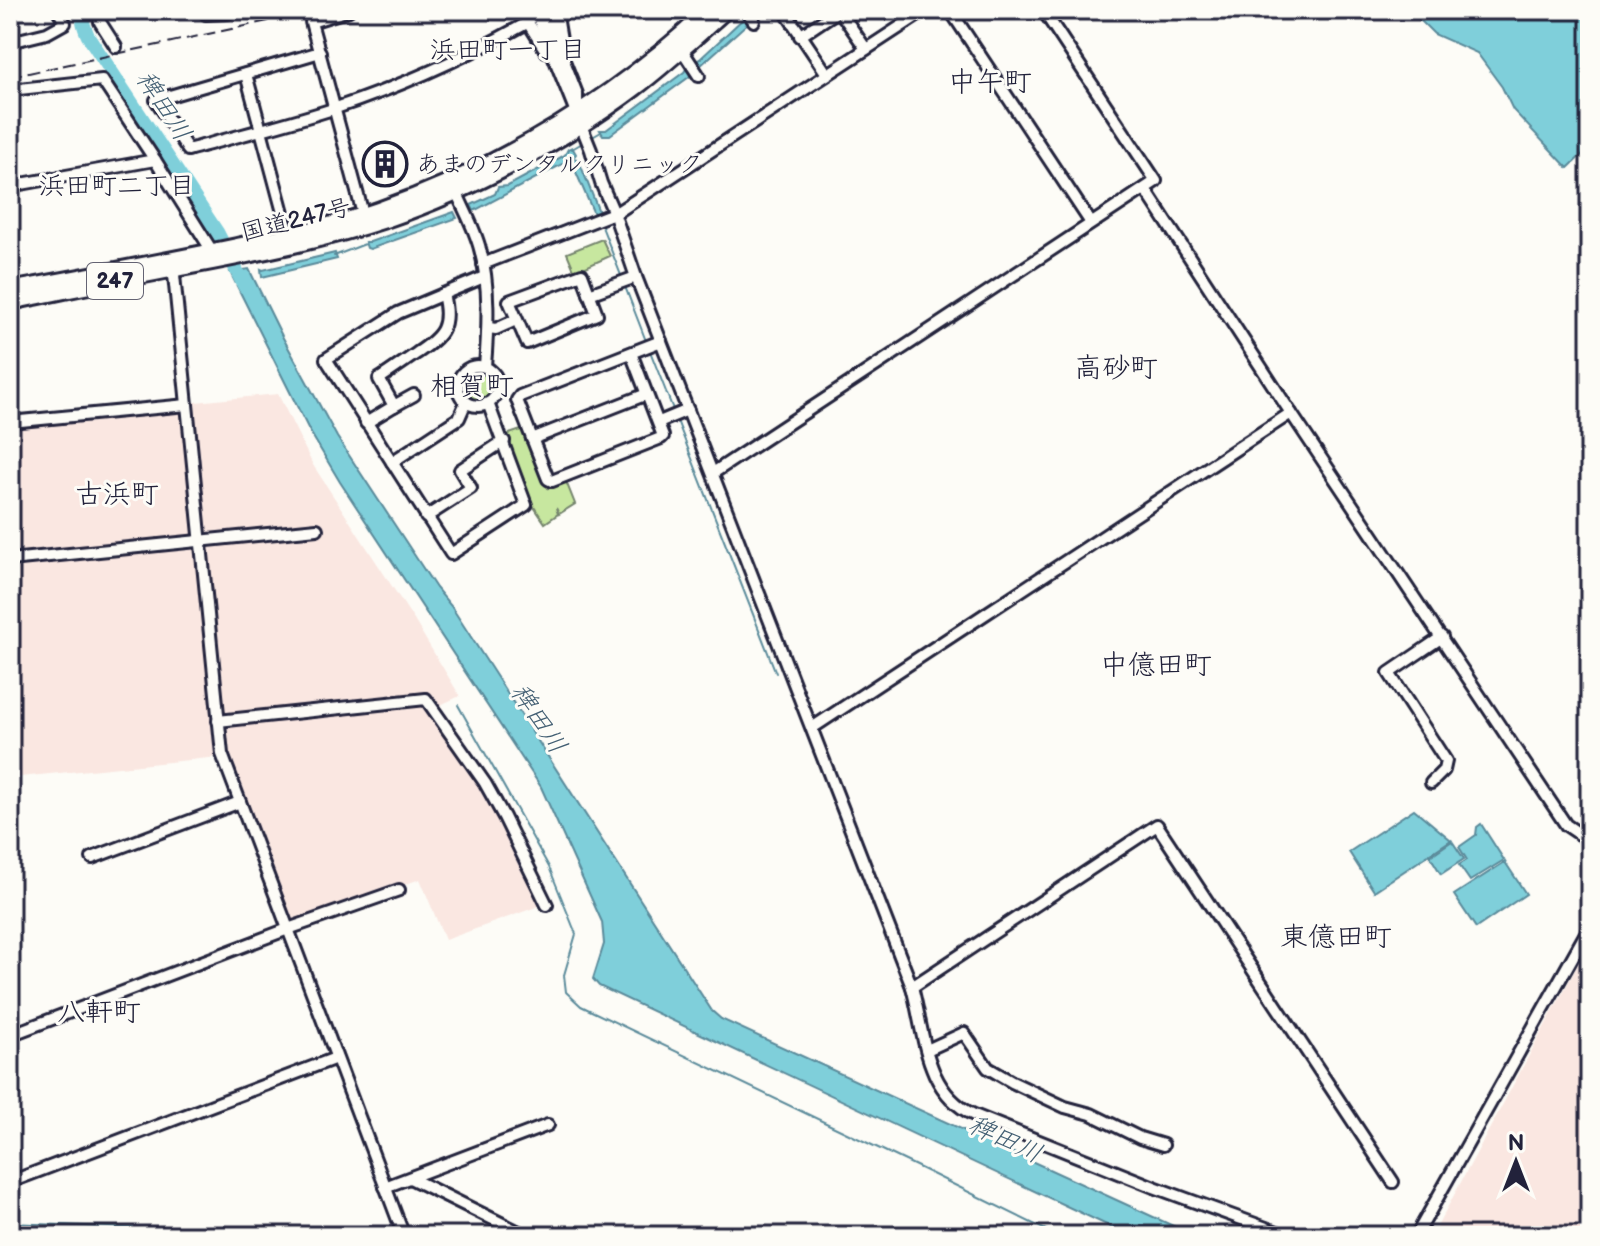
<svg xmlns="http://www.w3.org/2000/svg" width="1600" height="1246" viewBox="0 0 1600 1246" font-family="'Balsamiq Sans','Klee One',sans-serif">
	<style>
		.built { fill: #fae7e1 }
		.green { fill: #c7e79f; stroke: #74846d; stroke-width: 2 }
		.water { fill: #7fcfda; stroke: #5a8a9a; stroke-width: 2 }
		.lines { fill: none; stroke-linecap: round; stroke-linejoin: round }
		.stream { stroke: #5a8a9a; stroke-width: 2 }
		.river { stroke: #7fcfda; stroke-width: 14 }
		.minor-casing { stroke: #22223b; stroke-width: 16 }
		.highway-casing { stroke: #22223b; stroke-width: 20 }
		.minor { stroke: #fdfcf7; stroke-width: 10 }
		.highway { stroke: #fdfcf7; stroke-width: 14 }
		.rail { stroke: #22223b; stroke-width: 2; stroke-dasharray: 12 6; stroke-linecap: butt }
		.labels { text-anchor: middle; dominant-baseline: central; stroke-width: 6; stroke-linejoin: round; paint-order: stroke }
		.shield { fill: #fdfcf7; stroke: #646373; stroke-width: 2 }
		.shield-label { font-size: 22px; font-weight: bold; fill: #22223b }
		.poi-label { font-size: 24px; fill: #22223b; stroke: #fdfcf7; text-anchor: start }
		.street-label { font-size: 24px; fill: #22223b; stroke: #fdfcf7 }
		.neighbourhood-label { font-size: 26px; fill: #22223b; stroke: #fdfcf7 }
		.water-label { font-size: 26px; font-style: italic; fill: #435f73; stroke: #fdfcf7 }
		.quarter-label { font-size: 28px; fill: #22223b; stroke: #fdfcf7 }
	</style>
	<rect width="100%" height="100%" fill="#fdfcf7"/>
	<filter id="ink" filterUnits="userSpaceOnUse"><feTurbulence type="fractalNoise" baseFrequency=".0125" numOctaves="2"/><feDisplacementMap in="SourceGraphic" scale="16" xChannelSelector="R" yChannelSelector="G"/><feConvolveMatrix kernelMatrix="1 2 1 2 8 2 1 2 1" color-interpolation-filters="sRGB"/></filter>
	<g filter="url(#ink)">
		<g class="built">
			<path d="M278 394 313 465 414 620 460 696 438 706 507 805 553 901 445 940 420 879 283 929 219 757 10 778V420Z"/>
			<path d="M1590 942V1236H1432Z"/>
		</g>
		<g class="green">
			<path d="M602 239 610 256 575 272 567 253Z"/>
			<circle cx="478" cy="385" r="17"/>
			<path d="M524 429 548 488 565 479 575 504 559 514 556 508 558 514 545 523 530 501 506 435Z"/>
		</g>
		<g class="water">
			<path d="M1410 10H1590V147L1568 168 1513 110 1502 87 1477 53 1434 34Z"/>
			<path d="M745 17 749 22 700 66 696 61 700 59Z"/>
			<path d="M688 66 692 72 689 77 610 135H603L600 130H606L684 72Z"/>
			<path d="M572 147 576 154 573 158 577 159 581 166 599 212 594 214 573 165 568 161 474 211 471 205 495 194 498 187 508 186 565 155 568 149Z"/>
			<path d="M454 212 457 218 370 249 367 248 365 242H370Z"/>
			<path d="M335 253 337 259 262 277 261 269 263 270Z"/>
			<path d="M249 269 282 336 337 437 436 588 451 606 712 1011 721 1019 1195 1236H1130L599 986 593 979 604 944 602 922 541 787 340 482 309 430 230 272Z"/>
			<path d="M1414 809 1451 840 1374 891 1349 852Z"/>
			<path d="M1481 824 1504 860 1470 881 1459 865 1467 860 1459 847 1476 835 1477 827Z"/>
			<path d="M1452 841 1464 859 1441 874 1430 856Z"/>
			<path d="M1505 862 1526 894 1476 928 1454 895Z"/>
		</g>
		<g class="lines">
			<g class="stream">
				<path d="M589 139 601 132"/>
				<path d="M572 149 584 142"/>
				<path d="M601 224 622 278"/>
				<path d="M334 256 365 244"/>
				<path d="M624 284 646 341"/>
				<path d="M650 351 674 412"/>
				<path d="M676 418 776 673"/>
				<path d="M458 705 549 867 576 934 564 975 566 992 581 1006 918 1167 1058 1236"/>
				<path d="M10 1223 331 1236"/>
			</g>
			<path class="river" d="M84 10C81 19 84 27 88 36L217 232 245 287"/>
			<g class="minor-casing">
				<g id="minor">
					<path d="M100 10V22L116 47"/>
					<path d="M204 10 206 14 227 13 235 10"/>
					<path d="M349 10 311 22 363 214"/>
					<path d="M520 10 546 51"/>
					<path d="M535 10 591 150 601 183 614 213 636 277 912 987C925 1035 924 1091 974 1115L1154 1187 1288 1236"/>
					<path d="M544 10 577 94V108"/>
					<path d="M556 10 561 40"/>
					<path d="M746 10 754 21"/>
					<path d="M784 10 827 74"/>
					<path d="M839 10 866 49"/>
					<path d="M950 10 1091 223"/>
					<path d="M800 36 839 10"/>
					<path d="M10 42 47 33 65 23 58 10"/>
					<path d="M682 50 699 76"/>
					<path d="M320 52 156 100 188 150C237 136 287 124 336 108 402 86 466 57 527 23"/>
					<path d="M246 74 289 235"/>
					<path d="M10 90 102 80 155 160"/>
					<path d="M10 186 155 160 212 251"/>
					<path d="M1145 189 1291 413 1566 825 1590 841"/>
					<path d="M456 191C464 210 475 229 480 249 490 285 488 329 485 366"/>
					<path d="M483 264 619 211 926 10"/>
					<path d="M173 265 222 754 404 1236"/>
					<path d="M582 274 597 314 527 343 509 301Z"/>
					<path d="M484 277 398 313 326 359 451 554 526 505 488 403"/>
					<path d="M589 294 636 277"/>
					<path d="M489 328 496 329 516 320"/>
					<path d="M631 353 663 436 661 438 552 481 548 479 517 400 520 396 661 341"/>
					<circle cx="478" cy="386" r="20"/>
					<path d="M394 406 414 395"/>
					<path d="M10 422 187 405"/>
					<path d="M659 422 688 410"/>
					<path d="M366 423 394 406 379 379C391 371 404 362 417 353 443 336 451 326 443 294"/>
					<path d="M532 439 647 394"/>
					<path d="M392 462 459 418 466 402"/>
					<path d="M713 473 1156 181 1043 10"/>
					<path d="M426 517 471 488 460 470 504 441"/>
					<path d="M10 560 317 529"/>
					<path d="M218 721 426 699 485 783 504 817 547 905"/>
					<path d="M812 728 1291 413"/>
					<path d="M1431 783 1444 770 1446 761 1389 673 1442 637"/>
					<path d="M92 858 240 802"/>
					<path d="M912 987 1157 825 1393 1182"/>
					<path d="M10 1035 288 929 399 890"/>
					<path d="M927 1050 964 1033 988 1068 1012 1082 1065 1107 1091 1114 1140 1138 1163 1145"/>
					<path d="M410 1178 527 1236"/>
					<path d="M10 1182 336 1058"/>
					<path d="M385 1187 548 1125"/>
					<path d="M1416 1236 1590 926"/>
				</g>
			</g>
			<g class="highway-casing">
				<g id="highway">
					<path d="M10 290C86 276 161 262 237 246 284 236 332 226 378 210 502 167 613 99 709 10"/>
					<path d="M10 302C65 291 121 279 176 269 248 255 319 242 388 219 470 191 565 141 634 89 666 65 696 37 726 10"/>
				</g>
			</g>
			<use href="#minor" class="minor"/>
			<use href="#highway" class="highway"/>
			<path class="rail" d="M10 77 319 10"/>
		</g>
	</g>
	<defs>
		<g id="building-ring" transform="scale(2.3)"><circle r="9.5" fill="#fdfcf7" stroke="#22223b" stroke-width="1.5"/><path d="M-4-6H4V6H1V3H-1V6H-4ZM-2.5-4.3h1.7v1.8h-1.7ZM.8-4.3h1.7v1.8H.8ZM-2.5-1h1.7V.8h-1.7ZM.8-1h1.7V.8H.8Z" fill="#22223b"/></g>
	</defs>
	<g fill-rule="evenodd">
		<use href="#building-ring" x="385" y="164"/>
	</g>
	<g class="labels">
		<rect class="shield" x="87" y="263" width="56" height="36" rx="6"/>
		<g class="shield-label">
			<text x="115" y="281">247</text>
		</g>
		<g class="poi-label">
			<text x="416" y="164">あまのデンタルクリニック</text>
		</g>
		<g class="street-label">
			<text transform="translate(296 220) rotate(-14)">国道247号</text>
		</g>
		<g class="neighbourhood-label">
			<text x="508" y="50">浜田町一丁目</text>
			<text x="117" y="186">浜田町二丁目</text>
		</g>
		<g class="water-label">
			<text transform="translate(163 106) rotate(57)">稗田川</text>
			<text transform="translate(538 719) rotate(56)">稗田川</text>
			<text transform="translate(1005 1140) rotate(25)">稗田川</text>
		</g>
		<g class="quarter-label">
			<text x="990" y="82">中午町</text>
			<text x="1116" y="368">高砂町</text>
			<text x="472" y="386">相賀町</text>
			<text x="117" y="494">古浜町</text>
			<text x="1156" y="665">中億田町</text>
			<text x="1336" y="937">東億田町</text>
			<text x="99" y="1012">八軒町</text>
		</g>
	</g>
	<rect width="1600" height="1246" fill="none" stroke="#fdfcf7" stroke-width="40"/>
	<rect x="20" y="20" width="1560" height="1206" fill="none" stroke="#22223b" stroke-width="3" filter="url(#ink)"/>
	<g transform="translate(1516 1162)" stroke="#fdfcf7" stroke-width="6" paint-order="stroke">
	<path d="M0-6L14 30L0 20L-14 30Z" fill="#22223b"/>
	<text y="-12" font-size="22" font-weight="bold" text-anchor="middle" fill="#22223b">N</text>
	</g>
</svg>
